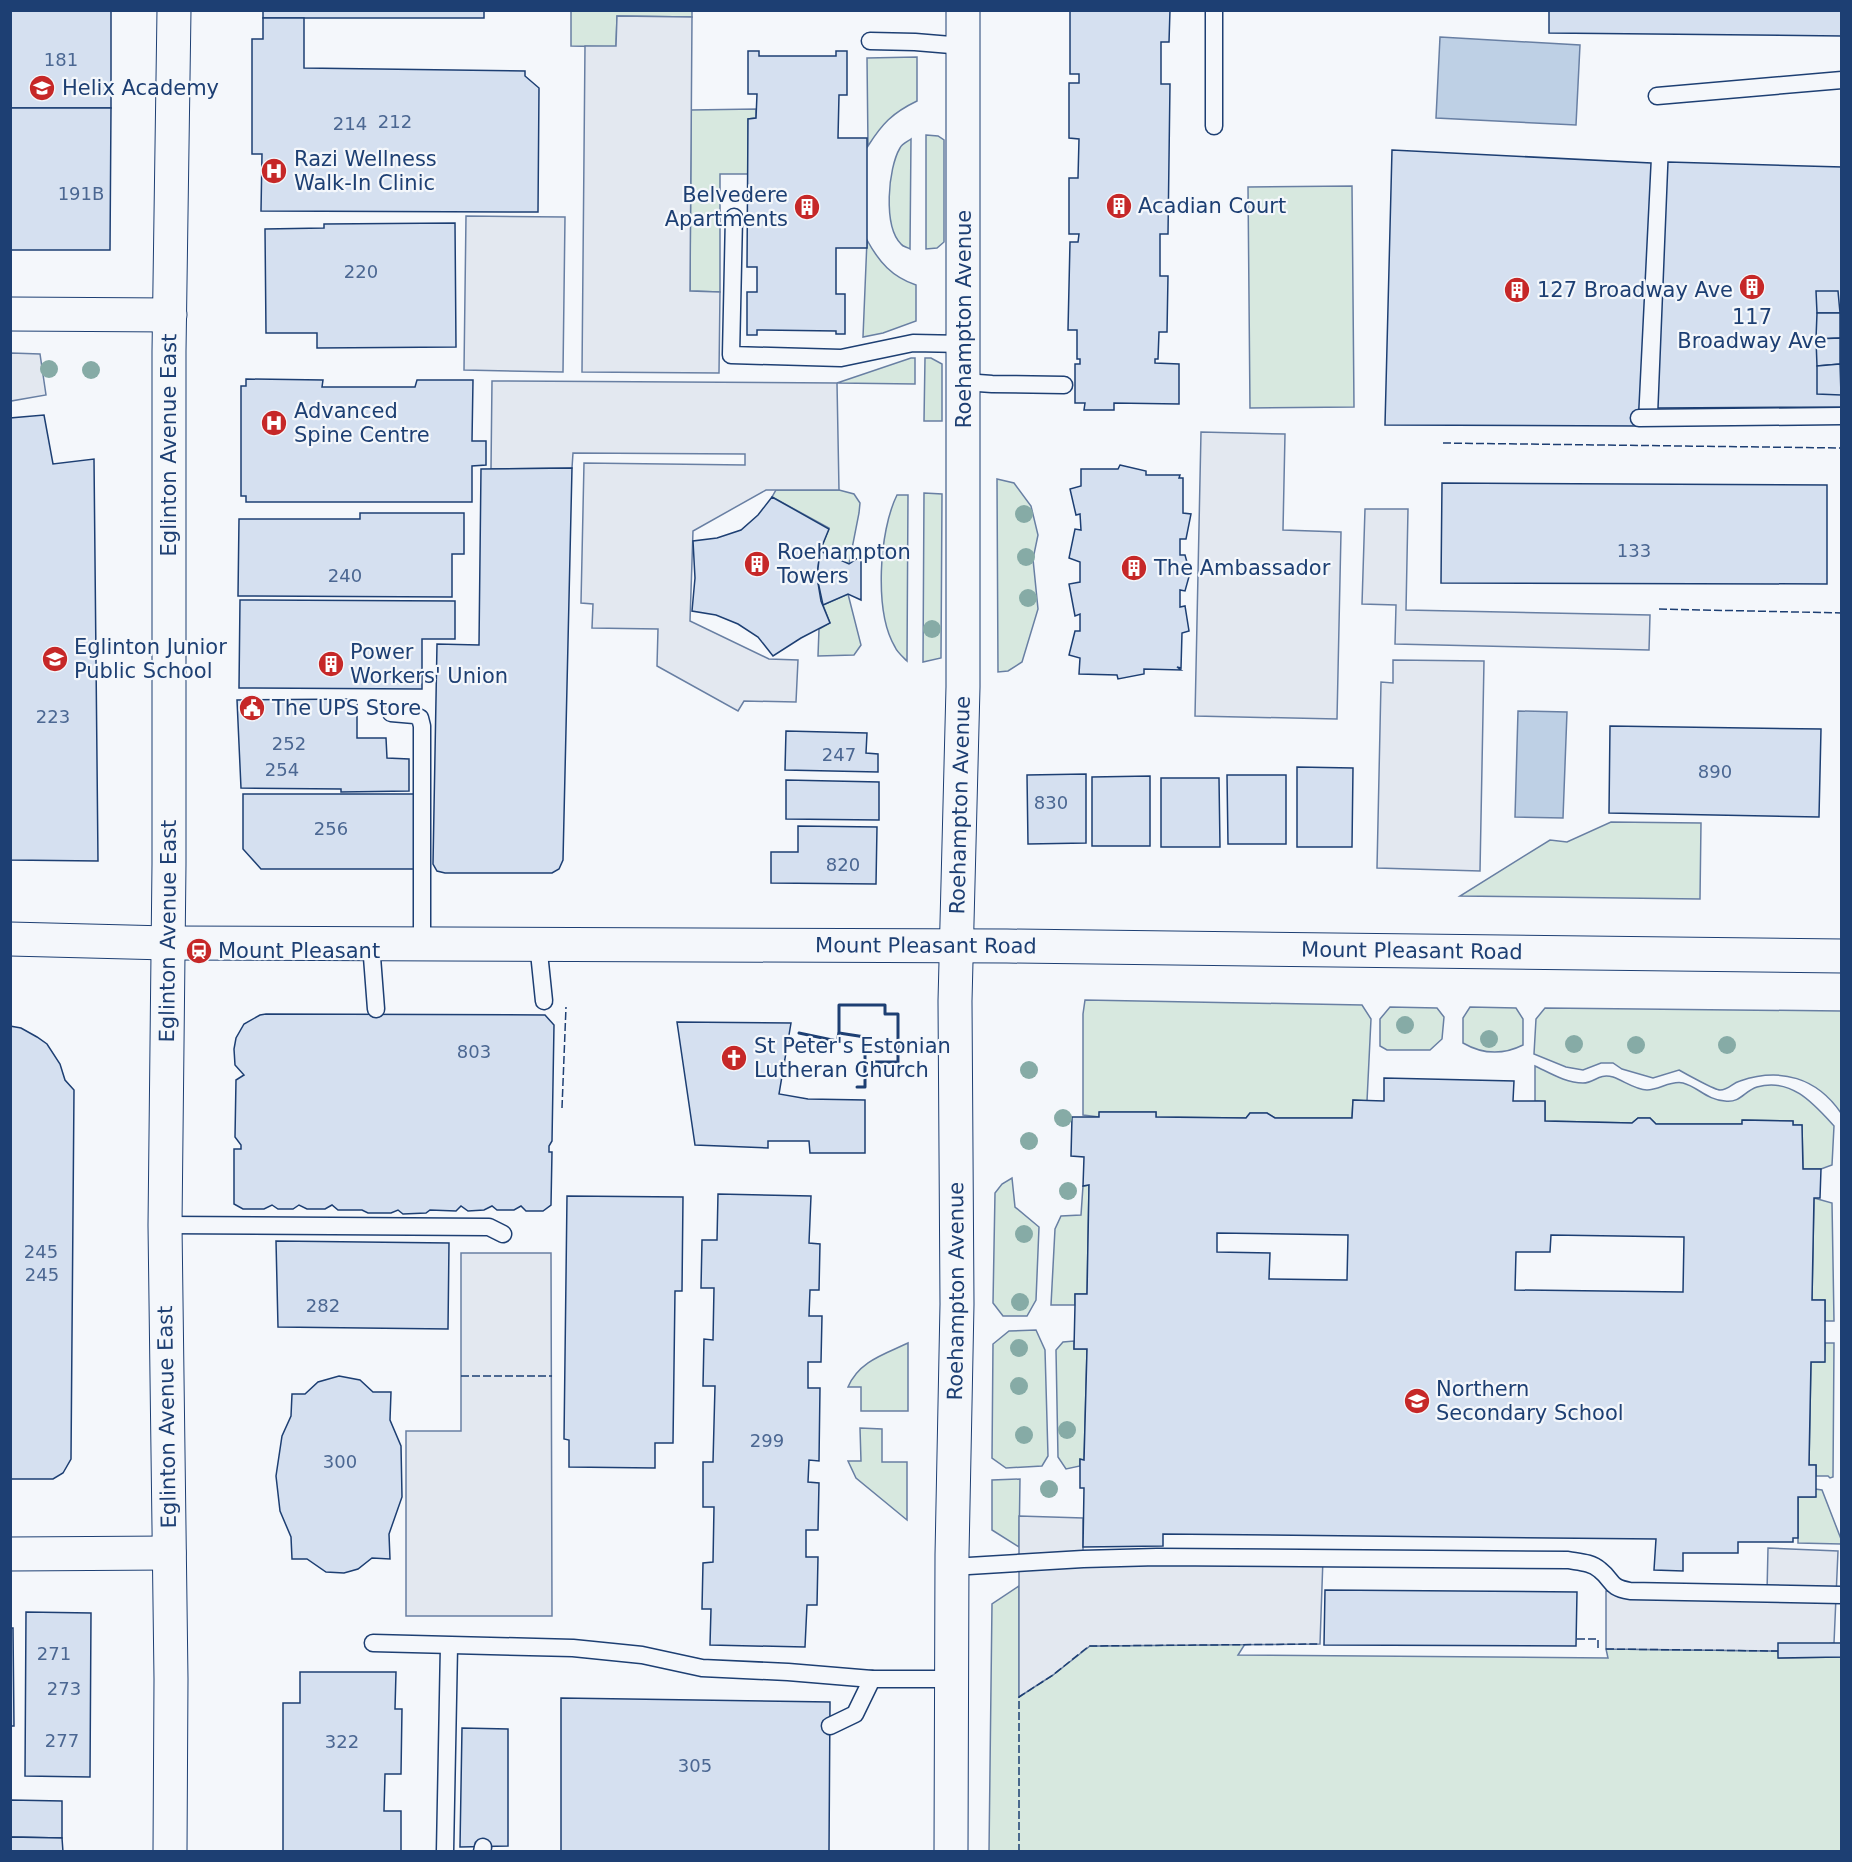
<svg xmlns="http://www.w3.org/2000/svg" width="1852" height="1862" viewBox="0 0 1852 1862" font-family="'DejaVu Sans',sans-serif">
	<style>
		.green { fill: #d7e8df; stroke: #687fa3; stroke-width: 1.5 }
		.parking { fill: #e3e8f0; stroke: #687fa3; stroke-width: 1.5 }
		.water { fill: #bed0e5; stroke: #687fa3; stroke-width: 1.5 }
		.building { fill: #d5e0f0; stroke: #1d3f73; stroke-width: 1.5; fill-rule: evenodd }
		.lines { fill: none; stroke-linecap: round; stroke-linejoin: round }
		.service-casing { stroke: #1d3f73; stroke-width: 19 }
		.minor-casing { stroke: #1d3f73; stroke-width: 35 }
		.secondary-casing { stroke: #1d3f73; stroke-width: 35 }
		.primary-casing { stroke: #1d3f73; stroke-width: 35 }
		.service { stroke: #f4f7fb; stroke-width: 16 }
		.minor { stroke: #f4f7fb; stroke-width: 33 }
		.secondary { stroke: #f4f7fb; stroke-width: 33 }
		.primary { stroke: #f4f7fb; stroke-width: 33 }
		.fence { stroke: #1d3f73; stroke-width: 1.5; stroke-dasharray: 8 3; stroke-linecap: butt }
		.wall { stroke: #1d3f73; stroke-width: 3 }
		.tree { fill: #86aba6 }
		.labels { text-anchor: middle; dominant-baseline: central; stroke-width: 4.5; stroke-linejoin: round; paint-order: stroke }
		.number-label { font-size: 18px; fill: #4b6792 }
		.poi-label { font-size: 21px; fill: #1d3f73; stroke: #f4f7fb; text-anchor: start }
		.street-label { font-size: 21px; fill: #1d3f73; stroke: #f4f7fb }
	</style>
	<rect width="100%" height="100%" fill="#f4f7fb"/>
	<g class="green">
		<path d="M571 11H692V17L617 16 616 47 571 46Z"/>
		<path d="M917 57V101C892 113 882 124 868 146L867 58Z"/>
		<path d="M756 109V118L748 119V174H720V292L690 291 691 110Z"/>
		<path d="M926 135 938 136 944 140V242L937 248 926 249Z"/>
		<path d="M911 139 910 249C907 247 903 247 901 244 883 226 888 168 900 148 902 144 907 142 911 139Z"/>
		<path d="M1352 186 1354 407 1250 408 1248 187Z"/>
		<path d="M867 240C879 262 892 277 916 285V321L883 333 863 337Z"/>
		<path d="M911 358H915V384L837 383Z"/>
		<path d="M925 358H931L942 364V421H924Z"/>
		<path d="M997 479 1014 483 1031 506 1038 535 1033 559 1038 609 1022 662 1008 671 998 672Z"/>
		<path d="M776 490H839L854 494 860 503 859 513 849 564 820 551 829 528 772 497Z"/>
		<path d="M924 493 942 494 941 658 923 662Z"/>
		<path d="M897 495H908L907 661C903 657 897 652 895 647 874 612 879 531 897 495Z"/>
		<path d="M848 594 861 645 854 655 818 656 819 629 830 623 823 605Z"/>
		<path d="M1611 822 1701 823 1700 899 1460 896 1550 840 1567 842Z"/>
		<path d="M1085 1000 1362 1005 1371 1019 1367 1101 1353 1100 1352 1118H1275L1267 1113H1250L1246 1118 1156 1117V1112H1100L1099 1117 1083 1115V1014Z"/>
		<path d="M1390 1007 1437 1008 1444 1017 1442 1039 1430 1050H1387L1380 1046V1019Z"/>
		<path d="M1470 1007 1516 1008 1523 1019V1045C1503 1055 1482 1054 1463 1043V1018Z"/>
		<path d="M1545 1008 1841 1011V1113C1817 1078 1781 1067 1740 1081 1732 1083 1729 1090 1720 1090 1715 1090 1686 1074 1679 1070L1653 1078 1622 1069 1613 1063H1601L1583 1070 1566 1067 1534 1054 1536 1019Z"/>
		<path d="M1535 1066C1550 1073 1566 1083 1583 1083 1595 1083 1598 1073 1613 1077 1624 1081 1636 1090 1647 1090 1659 1090 1671 1080 1683 1083 1698 1087 1707 1100 1725 1101 1741 1103 1744 1091 1757 1087 1791 1077 1814 1104 1834 1126L1832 1165 1821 1169H1803L1802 1125H1793V1121L1743 1120 1742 1124H1656L1650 1118H1638L1632 1123 1545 1121V1102L1535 1101Z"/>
		<path d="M1012 1178 1015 1207 1039 1227 1036 1300 1027 1316H1003L993 1303 995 1193 1002 1184Z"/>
		<path d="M1089 1185 1087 1294H1075V1305H1051L1055 1229 1061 1216 1081 1215 1083 1186Z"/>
		<path d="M1814 1198 1832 1203 1834 1321H1825V1300H1812Z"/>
		<path d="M1036 1330 1045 1350 1048 1456 1042 1466 1006 1468 992 1458 993 1344 1009 1331Z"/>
		<path d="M1074 1341V1349H1087L1084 1460H1080V1466L1066 1469 1058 1457 1056 1350 1063 1342Z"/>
		<path d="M908 1343V1411H861V1387H848C859 1361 885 1354 908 1343Z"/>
		<path d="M1825 1343H1834L1833 1477 1830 1478 1828 1476H1816V1465H1809L1811 1362H1824Z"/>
		<path d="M860 1428 882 1429V1462H907V1520L856 1478 848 1461H861Z"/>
		<path d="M1020 1479 1019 1547 992 1530V1480Z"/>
		<path d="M1815 1489 1822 1490 1841 1539V1544L1798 1543V1497H1815Z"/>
		<path d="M1019 1586V1696L1053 1675 1089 1646 1245 1644 1238 1655 1608 1658 1606 1649 1778 1651 1779 1658 1841 1657V1851L989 1852 992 1604Z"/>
	</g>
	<g class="parking">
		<path d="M617 16 692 17 690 291 720 292 719 373 582 372 585 46H616Z"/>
		<path d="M466 216 565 217 563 372 464 370Z"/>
		<path d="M11 353 40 354 46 395 11 401Z"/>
		<path d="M492 381 837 383 839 490H766L693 531 690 621 769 659 798 660 796 702 744 701 738 711 657 666 658 629 592 628 593 604 581 603 584 463 745 465V454L573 453 572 468 491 469Z"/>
		<path d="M1201 432 1285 434 1283 530 1341 532 1337 719 1195 716Z"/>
		<path d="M1365 509H1408L1406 610 1650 615 1649 650 1395 644 1396 605 1362 604Z"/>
		<path d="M1393 660 1484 661 1480 871 1377 868 1381 682 1393 683Z"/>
		<path d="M461 1253H551L552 1616H406V1431H461Z"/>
		<path d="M1019 1516 1083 1518V1558H1323L1320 1644 1090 1646 1053 1675 1019 1697Z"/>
		<path d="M1768 1548 1838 1551 1834 1643 1778 1651 1606 1649V1591L1767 1592Z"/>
	</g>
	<g class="water">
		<path d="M1440 37 1580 45 1576 125 1436 118Z"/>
		<path d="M1518 711 1567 712 1563 818 1515 817Z"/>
	</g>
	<g class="building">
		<rect x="10" y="10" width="101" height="98"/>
		<rect x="263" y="10" width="221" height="8"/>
		<path d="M1070 10H1170L1169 42H1161V84H1170L1168 234H1160V276H1168L1167 332H1159L1158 359H1155V363L1179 364V404L1114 403V410H1084L1085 403H1075V364H1080V359H1077V330H1068L1070 242H1078L1079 234H1069V178H1078L1079 139 1069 138V83H1079V74H1070Z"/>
		<path d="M1549 10H1842V36L1549 33Z"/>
		<path d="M263 18H304V68L525 71V76L539 88 538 212 261 211 262 154H252V39H263Z"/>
		<path d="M748 51H759V56H836V51H847V95H839L838 138H867V248H836V294H845V334H836V331L757 330V335H747V292H757V267H747L748 119 756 118 757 94H748Z"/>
		<path d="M10 108H111L110 250H10Z"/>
		<path d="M1392 150 1651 163 1638 426 1385 425Z"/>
		<path d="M1668 162 1842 167V407L1658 408Z"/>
		<path d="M455 223 456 347 317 348V333H266L265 229 324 228V224Z"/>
		<path d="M1816 291H1838L1840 313H1817Z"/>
		<path d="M1817 313H1840V338L1816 339Z"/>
		<path d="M1840 338V364L1817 366 1816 339Z"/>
		<path d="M1840 364 1841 395 1817 394V366Z"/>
		<path d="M246 379 323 380 322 387H415L417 380H473L472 441H486V465L472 466V502H246V496H241V386H246Z"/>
		<path d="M44 415 53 464 94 459 98 861 10 860V418Z"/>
		<path d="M1120 465 1146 471V475H1180L1179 478H1183V513L1191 514 1186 539H1180V555H1185L1190 573 1185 591 1180 590V607L1185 606 1189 631 1182 633 1181 668 1177 667 1181 670 1144 669V674L1118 679 1117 675 1079 674 1080 658 1069 655 1075 631H1080V614L1075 616 1069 584 1080 582V562L1069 558 1075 529 1081 530 1080 514 1076 515 1070 489 1081 486V469H1118Z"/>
		<path d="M572 468 563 860 559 869 552 873H445L437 871 433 864 437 644 479 645 481 469Z"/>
		<path d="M1442 483 1827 485V584L1441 583Z"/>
		<path d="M772 497 829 529 820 551 817 577 821 601 830 623 801 638 773 656 758 637 738 624 716 615 692 611 695 578 693 541 717 538 741 530 758 515Z"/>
		<path d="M360 513H464V554H452V597L238 596 239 519H360Z"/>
		<path d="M820 551 849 564 861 556V600L848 594 823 605 817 577Z"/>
		<path d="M240 600 455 601V639H422V689L239 688Z"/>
		<path d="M357 699V738H386L387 758 409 759V791L341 792V789L241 788 237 700Z"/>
		<path d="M1610 726 1821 729 1819 817 1609 813Z"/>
		<path d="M786 731 867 733 866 753 878 754V772L785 770Z"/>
		<path d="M1297 767 1353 768 1352 847H1297Z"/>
		<path d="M1086 774V843L1028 844 1027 775Z"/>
		<path d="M1227 775H1286V844H1228Z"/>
		<path d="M1150 776V846H1092V777Z"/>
		<path d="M1161 778H1219L1220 847H1161Z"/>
		<path d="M786 780 879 782V820L786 819Z"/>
		<path d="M243 794H419L420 869H261L243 849Z"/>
		<path d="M798 826 877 827 876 884 771 883V852H798Z"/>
		<path d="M266 1014 545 1015 554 1025 552 1141 549 1146V1152H552L551 1205 543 1211H526L521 1206 514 1210H497L492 1206 484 1210 468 1211 461 1206 456 1211 430 1210 426 1213 403 1214 398 1210 391 1213H368L362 1210H338L332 1205 325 1209H307L299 1205 293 1209H278L272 1205 264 1209H243L234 1204V1149H241V1145L235 1137 236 1080 244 1075 235 1065 234 1049 236 1038 244 1024 260 1015Z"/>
		<path d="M677 1022 791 1023 779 1094 808 1099 865 1100V1153H810L809 1141H768V1148L695 1145Z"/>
		<path d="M10 1026 21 1028 37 1037 47 1044 60 1064 65 1080 74 1090 71 1459 63 1473 53 1479H10Z"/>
		<path d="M1384 1078 1514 1081 1513 1101H1545V1121L1632 1123 1638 1118H1650L1656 1124H1742V1120L1793 1121V1125H1802L1803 1169H1821L1820 1198H1814L1812 1300H1825V1362H1811L1809 1465H1816V1497H1798V1538H1793V1542H1738V1553H1683V1571L1654 1570 1656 1539 1163 1534V1546L1083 1547 1084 1488H1080V1459L1084 1460 1087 1349H1074L1075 1305V1294H1087L1089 1185 1083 1186 1084 1157 1071 1156 1072 1117H1099V1112H1156V1117L1246 1118 1250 1113H1267L1275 1118H1352L1353 1100 1384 1101ZM1217 1233 1348 1235 1347 1280 1269 1279 1270 1253 1217 1252ZM1551 1235 1684 1237 1683 1292 1515 1290 1516 1252H1550Z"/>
		<path d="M718 1194 811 1196 809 1243 820 1244 819 1290H810L809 1316H822L821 1362H808V1388H820L819 1461 809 1460 808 1482 819 1483 818 1530H806V1557H818L817 1605H807L805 1647 710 1645 711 1609H702L703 1563 713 1562 714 1507H703V1462H713L715 1386H703L704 1339 713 1340 714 1288H701L702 1240H717Z"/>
		<path d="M567 1196 683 1197 682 1291H675L673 1443H655V1468L569 1467V1440L564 1439Z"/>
		<path d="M276 1241 449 1243 448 1329 278 1327Z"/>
		<path d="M339 1376 360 1380 373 1392H391L390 1420 401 1446 402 1497 389 1534 390 1559 372 1558 358 1569 344 1573 326 1572 307 1559H292L291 1537 280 1511 276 1476 282 1436 291 1416 292 1394H305L318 1382Z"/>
		<path d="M1325 1590 1577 1592 1576 1646 1324 1645Z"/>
		<path d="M26 1612 91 1613 90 1777 25 1776Z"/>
		<path d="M10 1628H13L14 1726H10Z"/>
		<path d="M1778 1643H1842V1657L1778 1658Z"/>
		<path d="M300 1672H396L395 1709H402L401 1774H385L384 1811H401V1852H283V1703H300Z"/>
		<path d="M561 1698 830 1702 829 1852H561Z"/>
		<path d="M462 1728 508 1729V1846L460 1847Z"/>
		<path d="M10 1800 62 1801V1838L10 1837Z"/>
		<path d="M10 1837 62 1838 63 1852H10Z"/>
	</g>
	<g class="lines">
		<g class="service-casing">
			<g id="service">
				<path d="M870 41 915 42 963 46"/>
				<path d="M1657 96 1842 80"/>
				<path d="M1214 126V10"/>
				<path d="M734 217 731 355 841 358 913 343 964 344"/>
				<path d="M964 382 992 384 1064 385"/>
				<path d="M1639 418 1842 416"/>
				<path d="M391 713 414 715 420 718 422 726V944"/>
				<path d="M538 943 544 1001"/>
				<path d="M371 944 376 1009"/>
				<path d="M165 1225 489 1227 503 1234"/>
				<path d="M952 1567 1083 1559 1157 1557 1568 1560C1579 1562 1591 1562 1600 1570 1614 1581 1608 1587 1630 1591L1842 1595"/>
				<path d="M373 1643 573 1648 642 1655 702 1668 788 1672 872 1679"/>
				<path d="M830 1726 855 1714 872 1679H953"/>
				<path d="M445 1852 449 1646"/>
				<path d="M482 1852 483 1847"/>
			</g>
		</g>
		<g class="minor-casing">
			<g id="minor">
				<path d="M10 314 170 315"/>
				<path d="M10 1554 169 1553"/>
				<path id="s1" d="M951 1852 952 1555 957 1304 955 1001 963 687V10"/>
			</g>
		</g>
		<g class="secondary-casing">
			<g id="secondary">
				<path id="s2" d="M10 939 167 943 1007 946 1842 956"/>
			</g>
		</g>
		<g class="primary-casing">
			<g id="primary">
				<path id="s3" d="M170 1852 171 1679 165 1225 169 864V351L174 10"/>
			</g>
		</g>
		<use href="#service" class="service"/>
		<use href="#minor" class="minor"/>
		<use href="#secondary" class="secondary"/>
		<use href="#primary" class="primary"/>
		<g class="fence">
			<path d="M1443 443 1842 448"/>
			<path d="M1659 609 1842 613"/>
			<path d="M562 1108 566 1007"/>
			<path d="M461 1376H552"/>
			<path d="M1577 1639H1598V1648"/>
			<path d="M1606 1649 1778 1651"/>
			<path d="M1019 1852V1697L1053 1675 1089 1646 1320 1644"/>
		</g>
		<g class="wall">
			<path d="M799 1033 837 1041 839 1033 865 1037V1087H857"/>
			<path d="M839 1033V1005H885V1014H898V1062H872"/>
		</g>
	</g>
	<g class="tree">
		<circle cx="49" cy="369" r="9"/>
		<circle cx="91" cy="370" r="9"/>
		<circle cx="1024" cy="514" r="9"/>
		<circle cx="1026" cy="557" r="9"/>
		<circle cx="1028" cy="598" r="9"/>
		<circle cx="932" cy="629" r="9"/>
		<circle cx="1405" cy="1025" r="9"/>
		<circle cx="1489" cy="1039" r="9"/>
		<circle cx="1574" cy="1044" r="9"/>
		<circle cx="1636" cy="1045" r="9"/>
		<circle cx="1727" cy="1045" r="9"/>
		<circle cx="1029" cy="1070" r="9"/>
		<circle cx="1063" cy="1118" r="9"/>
		<circle cx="1029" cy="1141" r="9"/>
		<circle cx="1068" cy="1191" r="9"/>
		<circle cx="1024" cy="1234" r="9"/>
		<circle cx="1020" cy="1302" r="9"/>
		<circle cx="1019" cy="1348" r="9"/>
		<circle cx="1019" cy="1386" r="9"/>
		<circle cx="1067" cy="1430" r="9"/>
		<circle cx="1024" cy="1435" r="9"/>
		<circle cx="1049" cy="1489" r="9"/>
	</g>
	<defs>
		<g id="university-disc" transform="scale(1.35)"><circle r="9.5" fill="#c62828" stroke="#f4f7fb"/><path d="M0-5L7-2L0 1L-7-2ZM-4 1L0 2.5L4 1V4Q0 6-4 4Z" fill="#fff"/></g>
		<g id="hospital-disc" transform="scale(1.35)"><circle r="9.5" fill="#c62828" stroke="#f4f7fb"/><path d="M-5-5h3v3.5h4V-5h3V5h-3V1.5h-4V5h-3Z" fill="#fff"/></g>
		<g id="building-disc" transform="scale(1.35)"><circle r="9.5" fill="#c62828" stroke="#f4f7fb"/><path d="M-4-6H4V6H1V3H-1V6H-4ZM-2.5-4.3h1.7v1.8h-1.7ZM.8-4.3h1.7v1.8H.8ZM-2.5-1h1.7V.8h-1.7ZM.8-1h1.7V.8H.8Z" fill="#fff"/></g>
		<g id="school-disc" transform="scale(1.35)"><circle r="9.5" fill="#c62828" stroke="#f4f7fb"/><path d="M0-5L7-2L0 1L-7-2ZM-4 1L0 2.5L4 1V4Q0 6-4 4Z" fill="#fff"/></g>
		<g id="civic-disc" transform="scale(1.35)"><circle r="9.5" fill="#c62828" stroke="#f4f7fb"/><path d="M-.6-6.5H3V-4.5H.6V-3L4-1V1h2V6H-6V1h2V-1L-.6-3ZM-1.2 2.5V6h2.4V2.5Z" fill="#fff"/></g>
		<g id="station-disc" transform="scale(1.35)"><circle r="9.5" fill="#c62828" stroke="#f4f7fb"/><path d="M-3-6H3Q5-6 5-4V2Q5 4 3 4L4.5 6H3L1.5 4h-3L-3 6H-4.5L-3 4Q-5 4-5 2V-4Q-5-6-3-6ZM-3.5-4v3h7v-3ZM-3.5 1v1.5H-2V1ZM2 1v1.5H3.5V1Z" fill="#fff"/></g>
		<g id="church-disc" transform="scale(1.35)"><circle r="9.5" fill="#c62828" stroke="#f4f7fb"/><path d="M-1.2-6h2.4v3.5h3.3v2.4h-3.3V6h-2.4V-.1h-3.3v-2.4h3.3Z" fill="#fff"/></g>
	</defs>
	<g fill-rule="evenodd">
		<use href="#university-disc" x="42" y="88"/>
		<use href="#hospital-disc" x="274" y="171"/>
		<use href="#building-disc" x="1119" y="206"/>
		<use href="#building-disc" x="807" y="207"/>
		<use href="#building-disc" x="1752" y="287"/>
		<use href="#building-disc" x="1517" y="290"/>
		<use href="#hospital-disc" x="274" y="423"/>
		<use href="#building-disc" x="757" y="564"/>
		<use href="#building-disc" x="1134" y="568"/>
		<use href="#school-disc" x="55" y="659"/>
		<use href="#building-disc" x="331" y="664"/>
		<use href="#civic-disc" x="252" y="708"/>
		<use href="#station-disc" x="199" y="951"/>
		<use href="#church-disc" x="734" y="1058"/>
		<use href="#school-disc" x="1417" y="1401"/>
	</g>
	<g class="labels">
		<g class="number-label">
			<text x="61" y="59">181</text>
			<text x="395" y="121">212</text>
			<text x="350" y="123">214</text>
			<text x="81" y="193">191B</text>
			<text x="361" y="271">220</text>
			<text x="1634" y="550">133</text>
			<text x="345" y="575">240</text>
			<text x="53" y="716">223</text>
			<text x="289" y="743">252</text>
			<text x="839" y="754">247</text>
			<text x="282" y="769">254</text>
			<text x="1715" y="771">890</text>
			<text x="1051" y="802">830</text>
			<text x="331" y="828">256</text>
			<text x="843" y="864">820</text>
			<text x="474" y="1051">803</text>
			<text x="41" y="1251">245</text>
			<text x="42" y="1274">245</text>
			<text x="323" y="1305">282</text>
			<text x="767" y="1440">299</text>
			<text x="340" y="1461">300</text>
			<text x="54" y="1653">271</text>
			<text x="64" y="1688">273</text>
			<text x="62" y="1740">277</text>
			<text x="342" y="1741">322</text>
			<text x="695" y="1765">305</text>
		</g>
		<g class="poi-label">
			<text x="62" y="88">Helix Academy</text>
			<text x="294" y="159">Razi Wellness<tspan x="294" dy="24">Walk-In Clinic</tspan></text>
			<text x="788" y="195" text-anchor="end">Belvedere<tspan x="788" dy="24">Apartments</tspan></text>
			<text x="1138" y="206">Acadian Court</text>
			<text x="1537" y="290">127 Broadway Ave</text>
			<text x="1752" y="317" text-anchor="middle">117<tspan x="1752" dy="24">Broadway Ave</tspan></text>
			<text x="294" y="411">Advanced<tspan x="294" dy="24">Spine Centre</tspan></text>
			<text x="777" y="552">Roehampton<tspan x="777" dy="24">Towers</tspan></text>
			<text x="1154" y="568">The Ambassador</text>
			<text x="74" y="647">Eglinton Junior<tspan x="74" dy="24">Public School</tspan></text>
			<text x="350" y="652">Power<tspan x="350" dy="24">Workers' Union</tspan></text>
			<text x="272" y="708">The UPS Store</text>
			<text x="218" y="951">Mount Pleasant</text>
			<text x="754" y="1046">St Peter's Estonian<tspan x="754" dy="24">Lutheran Church</tspan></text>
			<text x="1436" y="1389">Northern<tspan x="1436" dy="24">Secondary School</tspan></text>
		</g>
		<g class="street-label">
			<text transform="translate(964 319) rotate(-90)">Roehampton Avenue</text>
			<text stroke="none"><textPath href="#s3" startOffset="1407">Eglinton Avenue East</textPath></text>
			<text stroke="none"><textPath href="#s1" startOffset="1047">Roehampton Avenue</textPath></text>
			<text stroke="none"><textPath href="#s3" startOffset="921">Eglinton Avenue East</textPath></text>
			<text stroke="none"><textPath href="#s2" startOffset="916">Mount Pleasant Road</textPath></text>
			<text stroke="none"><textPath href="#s2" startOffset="1402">Mount Pleasant Road</textPath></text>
			<text stroke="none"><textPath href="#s1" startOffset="561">Roehampton Avenue</textPath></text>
			<text transform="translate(167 1417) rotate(-91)">Eglinton Avenue East</text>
		</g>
	</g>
	<rect width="1852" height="1862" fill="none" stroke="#1d3f73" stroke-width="24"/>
</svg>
